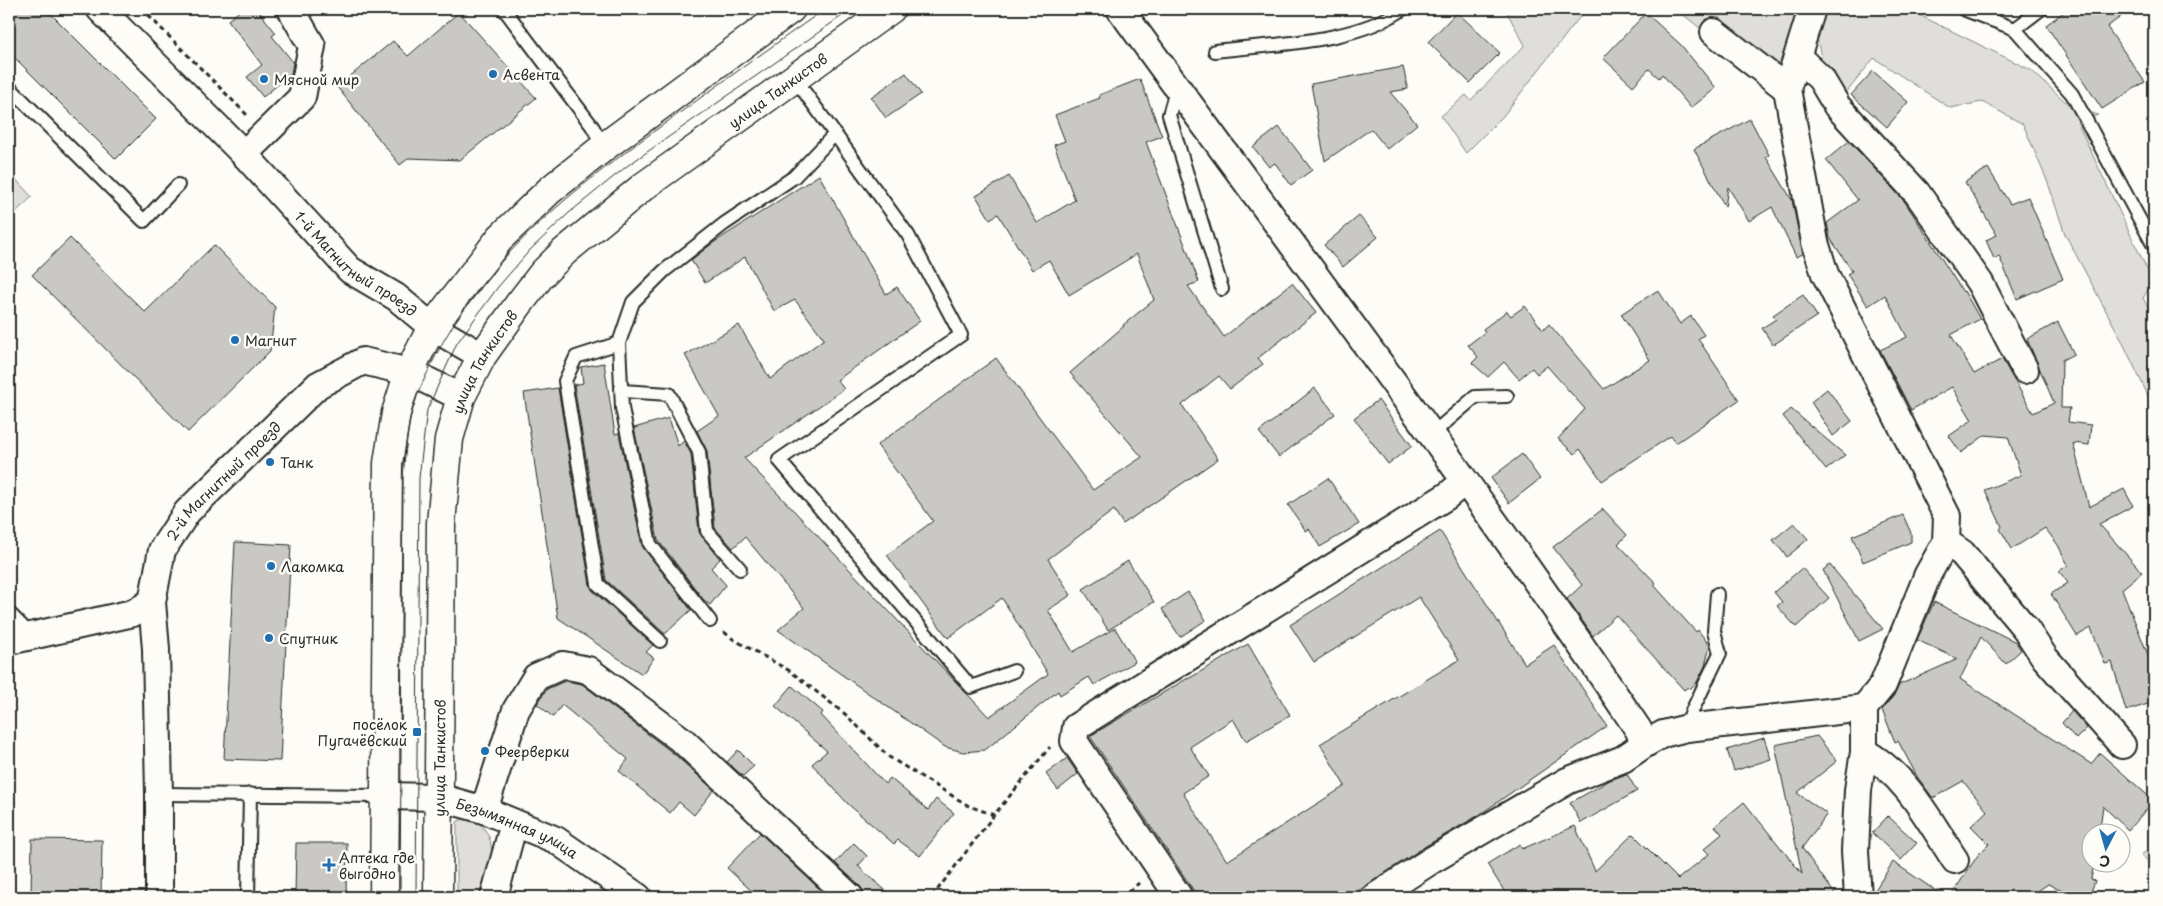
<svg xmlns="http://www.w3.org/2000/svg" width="2163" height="906" viewBox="0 0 2163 906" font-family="'Playpen Sans',sans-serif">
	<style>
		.green { fill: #dfdeda; stroke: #858482 }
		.building { fill: #c9c8c4; stroke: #2b2b2b }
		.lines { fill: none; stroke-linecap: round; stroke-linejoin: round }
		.service-casing { stroke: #2b2b2b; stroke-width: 16 }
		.minor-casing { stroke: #2b2b2b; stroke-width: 30 }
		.secondary-casing { stroke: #2b2b2b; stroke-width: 31 }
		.path { stroke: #2b2b2b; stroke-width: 3; stroke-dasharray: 5 4; stroke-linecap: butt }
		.service { stroke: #fdfcf7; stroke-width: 12 }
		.minor { stroke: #fdfcf7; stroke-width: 26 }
		.secondary { stroke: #fdfcf7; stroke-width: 28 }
		.tram { stroke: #2b2b2b; stroke-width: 1 }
		.poi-dot { fill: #1f6fb2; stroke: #fdfcf7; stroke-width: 2 }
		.labels { text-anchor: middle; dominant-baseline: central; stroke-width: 5; stroke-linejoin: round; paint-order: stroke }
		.poi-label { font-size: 14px; fill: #2b2b2b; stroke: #fdfcf7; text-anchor: start }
		.street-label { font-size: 14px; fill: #2b2b2b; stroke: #fdfcf7 }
	</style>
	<rect width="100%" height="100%" fill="#fdfcf7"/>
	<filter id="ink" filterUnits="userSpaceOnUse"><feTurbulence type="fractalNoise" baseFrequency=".02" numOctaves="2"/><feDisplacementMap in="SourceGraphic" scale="10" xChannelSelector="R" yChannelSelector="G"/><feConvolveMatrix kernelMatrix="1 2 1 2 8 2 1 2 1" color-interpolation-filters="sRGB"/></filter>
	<g filter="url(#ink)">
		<g class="green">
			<path d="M1505 9H1586L1503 116 1466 153 1441 116 1466 95 1471 100 1525 45Z"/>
			<path d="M1676 9H1802L1779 91Z"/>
			<path d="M1820 9H1907L2031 70 2068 104 2098 115 2077 122 2153 282 2143 298 2154 318V408L2121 339 2065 234 2048 183 2023 124 1982 102 1950 108 1874 58 1843 97 1822 62 1815 29Z"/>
			<path d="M9 172 32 197 9 218Z"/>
			<path d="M468 816C504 835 490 865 483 897H457V822Z"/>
			<path d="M2154 846V866L2141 855Z"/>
		</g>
		<g class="building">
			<path d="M9 9H46L156 119 116 159 9 52Z"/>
			<path d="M242 9H257L276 33 272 36 293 62 291 74 263 97 247 77 262 65 228 20Z"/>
			<path d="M2068 9H2131L2107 27 2145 82 2102 109 2046 25Z"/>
			<path d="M459 12 536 98 460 160 409 158 400 165 337 87 393 41 408 56Z"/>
			<path d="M1457 12 1500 53 1470 83 1428 42Z"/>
			<path d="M1646 13 1681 45 1716 88 1691 108 1662 74 1659 78 1649 69 1633 86 1603 58Z"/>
			<path d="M1403 67 1408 89 1390 92 1417 124 1387 149 1371 129 1325 161 1311 84Z"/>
			<path d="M1873 71 1908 102 1887 127 1851 95Z"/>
			<path d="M906 73 921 94 886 118 871 97Z"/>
			<path d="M1140 79 1162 136 1146 142 1199 282 1188 286 1224 337 1292 283 1316 313 1258 358 1263 364 1230 389 1219 376 1182 405 1218 459 1123 524 1114 510 1048 559 1071 595 1048 610 1073 652 1115 628 1135 662 1094 685 1089 677 1060 695 1058 691 985 750 963 752 945 747 778 630 804 608 745 537 733 548 715 528 707 451 697 431 719 416 685 355 739 325 770 379 824 339 795 300 774 311 745 257 705 283 691 260 713 243 819 175 886 294 897 287 920 321 837 380 844 389 744 458 989 717 1048 674 1002 598 948 638 887 555 933 521 877 445 996 358 1093 490 1142 457 1070 373 1124 326 1123 325 1154 300 1137 254 1069 295 1049 260 1032 270 998 214 990 219 976 196 1009 176 1037 223 1075 200 1054 145 1065 141 1055 115 1100 98 1099 95Z"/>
			<path d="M1750 119 1769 155 1766 157 1792 200 1803 254 1796 257 1772 207 1749 221 1728 187 1725 207 1694 149Z"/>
			<path d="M1279 127 1312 170 1291 185 1275 163 1269 167 1253 147Z"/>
			<path d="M1849 141 1905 202 1963 292 1964 291 1980 319 1951 335 1974 374 2002 359 2033 413 2054 403 2027 339 2058 322 2074 354 2062 360 2061 408H2070L2068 422 2091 425 2089 445 2073 443 2089 507 2124 489 2133 506 2099 524 2142 572 2122 589 2154 670V702L2126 711 2112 662 2105 664 2091 628 2077 636 2051 594 2068 583 2059 571 2068 565 2058 545 2045 528 2012 549 2000 529 2002 527 1985 490 2021 475 2008 437 1985 435 1961 453 1949 436 1972 420 1952 387 1911 410 1880 350 1907 337 1885 295 1868 306 1847 274 1852 271 1830 238 1827 223 1858 200 1826 160Z"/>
			<path d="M1988 168 2010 204 2028 197 2063 279 2017 299 1999 256 1994 259 1986 240 1997 235 1965 182Z"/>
			<path d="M1359 216 1378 237 1343 267 1324 245Z"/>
			<path d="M70 238 145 312 214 245 275 307 270 351 188 432 32 275Z"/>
			<path d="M1658 290 1680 324 1691 316 1704 335 1698 339 1739 400 1676 443 1671 436 1602 481 1580 449 1575 454 1558 439 1585 409 1547 366 1537 374 1532 368 1519 379 1504 362 1488 377 1472 363 1478 357 1468 345 1485 332 1483 329 1507 311 1511 316 1525 306 1543 330 1549 324 1604 389 1650 360 1621 314Z"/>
			<path d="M1803 295 1817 316 1773 345 1762 328 1776 319 1773 315Z"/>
			<path d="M604 363 615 434 619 433 642 546 691 610 665 634 606 580 574 385 583 383 581 367Z"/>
			<path d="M558 388 590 585 592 590 653 645 646 652 654 658 642 674 558 618 524 393Z"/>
			<path d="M1315 388 1335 414 1279 457 1259 432Z"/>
			<path d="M1827 389 1852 421 1833 436 1811 402Z"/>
			<path d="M1378 400 1412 446 1388 464 1354 418Z"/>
			<path d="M1791 409 1845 455 1826 470 1783 416Z"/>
			<path d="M669 418 678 446 684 441 691 454 699 532 720 559 711 568 726 585 710 605 703 599 658 540 634 428Z"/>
			<path d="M1522 454 1540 479 1509 503 1491 478Z"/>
			<path d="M1328 478 1359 524 1320 547 1309 529 1306 531 1288 505Z"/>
			<path d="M1603 509 1627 535 1618 544 1656 583 1654 585 1696 632 1698 630 1710 646 1705 666 1697 682 1690 689 1688 687 1684 690 1616 615 1593 636 1567 599 1582 585 1553 547Z"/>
			<path d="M1903 515 1911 533V542L1863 562 1852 536Z"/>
			<path d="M1794 523 1808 539 1787 557 1773 540Z"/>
			<path d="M1440 531 1525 664 1554 645 1607 726 1479 815 1424 847 1349 897H1198L1090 736 1188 678V679L1248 644 1290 715 1246 741 1233 719 1190 747 1209 776 1183 793 1227 861 1345 786 1320 744 1459 660 1419 597 1314 662 1290 625Z"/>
			<path d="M235 542 291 545 280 761 224 759Z"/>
			<path d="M1128 561 1154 602 1108 630 1083 589Z"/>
			<path d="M1830 565 1883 629 1859 641 1823 570Z"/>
			<path d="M1802 568 1829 598 1796 627 1777 606 1782 602 1774 592Z"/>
			<path d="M1188 592 1206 620 1180 637 1162 609Z"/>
			<path d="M1934 602 2016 642 2021 650 2006 664 1981 637 1960 679 2091 764 2100 753 2154 801 2128 830 2103 806 2099 834H2090V864H2094L2091 879 2095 881 2089 897H2079L2048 884 2029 897H1950L1978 855 1989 844 1971 826 1987 811 1963 781 1933 798 1918 778 1898 741 1895 742 1882 710 1895 694 1899 685 1958 659 1917 640Z"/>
			<path d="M565 681 582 684 673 753 714 790 694 815 679 802 670 813 619 771 628 759 562 705 553 717 537 704 547 689Z"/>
			<path d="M792 686 823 712 821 715 885 784 890 778 928 810 936 799 954 813 920 856 898 840 894 844 848 804 812 764 827 751 775 706Z"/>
			<path d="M2072 711 2087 728 2076 739 2062 723Z"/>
			<path d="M1817 736 1837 761 1797 793 1827 814 1802 848 1837 897H1508L1487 864 1520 844 1522 849 1575 826 1595 871 1633 834 1678 879 1709 854 1704 849 1722 834 1715 826 1744 802 1802 874 1775 745Z"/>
			<path d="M1764 738 1771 759 1734 771 1727 750Z"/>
			<path d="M738 750 754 766 743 776 727 762Z"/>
			<path d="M1067 758 1078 774 1058 790 1046 774Z"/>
			<path d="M1627 774 1637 791 1581 823 1570 803 1610 780Z"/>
			<path d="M1888 816 1917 843 1901 860 1872 833Z"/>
			<path d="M760 833 828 897H758L727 868Z"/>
			<path d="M32 839 102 840 101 897H31Z"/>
			<path d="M296 843H347L346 897H295Z"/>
			<path d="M854 843 867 856 858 866 893 897H865L860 886 835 863Z"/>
			<path d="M1893 862 1945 897H1873V893Z"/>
		</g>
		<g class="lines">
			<g class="service-casing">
				<g id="service">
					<path d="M504 9 592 126 604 147"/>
					<path d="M1963 9 2015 29 2041 9"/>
					<path d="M2015 29 2072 94 2154 246"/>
					<path d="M1215 51C1274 44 1354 43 1403 9"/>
					<path d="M795 79 908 235 961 335 779 460 971 687 1014 671"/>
					<path d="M9 87 144 221 178 185"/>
					<path d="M1177 87 1169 115 1222 289"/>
					<path d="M619 343 576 357 565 381 598 584 660 641"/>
					<path d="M622 391 669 394 699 452 707 531 740 569"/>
					<path d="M1432 434 1475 397 1507 396"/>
					<path d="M9 613 31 635"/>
					<path d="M710 621 650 544 622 408 619 343 633 302 664 271 724 224 794 177 835 134"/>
					<path d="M1687 728 1692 711 1720 653 1714 631 1717 594"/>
					<path d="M159 794 383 796"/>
					<path d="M248 897 250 794"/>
				</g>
			</g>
			<g class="minor-casing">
				<g id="minor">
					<path id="s1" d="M100 9 244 154 350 270 396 297 432 327 482 356"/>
					<path d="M1120 9C1293 248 1473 483 1638 729L1645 744 1663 734 1687 728 1864 708"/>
					<path d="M1812 9 1787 89 1815 242 1825 274 1947 516 1946 542 1928 574 1883 685 1864 708V752L1858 790 1855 851 1858 897"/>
					<path d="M1714 32 1787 89"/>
					<path d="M1799 58 1821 79 1837 106 1917 193 1980 283 2025 370"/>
					<path d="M244 154 302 97 312 46 291 9"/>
					<path d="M1946 542 1962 553 2025 628 2045 658 2122 745"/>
					<path d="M9 641 133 613 152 602"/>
					<path d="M1864 752C1906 774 1930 822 1955 860"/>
					<path id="s2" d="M383 796 438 797 484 810 556 840 638 897"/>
					<path d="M484 810 516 710 536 677 563 665 588 670 683 741 850 897"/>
					<path id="s3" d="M159 897V794L156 649 152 602 162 550 187 512 318 385 363 361 409 372 461 397"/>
					<path d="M494 897 514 823"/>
					<path d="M1179 897 1074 741 1076 727 1447 496 1464 482"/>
					<path d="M1375 897 1432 860 1567 781 1623 759 1645 744"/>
				</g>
			</g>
			<g class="secondary-casing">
				<g id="secondary">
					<path d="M384 897 388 463 396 413 409 372 432 327 501 237 550 190 604 147 791 9"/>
					<path id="s4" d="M438 897 441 523 449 439 461 397 482 356 519 304 543 273 564 252 644 186 891 9"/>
				</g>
			</g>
			<g class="path">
				<path d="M142 9 247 115"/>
				<path d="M724 632 733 639 790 671 845 714 889 757 969 806 994 815 1050 747"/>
				<path d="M932 897 994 815"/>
				<path d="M1122 897 1139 883"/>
			</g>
			<use href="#service" class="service"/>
			<use href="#minor" class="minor"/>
			<use href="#secondary" class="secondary"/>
			<g class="tram">
				<path d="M400 897 403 477C405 454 407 429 413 406 418 391 426 376 433 361 486 253 582 183 678 114 727 79 776 43 825 9"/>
				<path d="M416 897 419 478 427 410 457 343 498 287 530 250 569 213 627 166 852 9"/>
			</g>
		</g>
	</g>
	<g class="poi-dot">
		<circle cx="493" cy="74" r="5"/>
		<circle cx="264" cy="79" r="5"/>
		<circle cx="235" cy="340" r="5"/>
		<circle cx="270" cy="462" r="5"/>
		<circle cx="271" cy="566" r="5"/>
		<circle cx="269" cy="638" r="5"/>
		<rect x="412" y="727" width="10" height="10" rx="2.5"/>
		<circle cx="485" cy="751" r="5"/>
		<path d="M326.5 857.5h5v5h5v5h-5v5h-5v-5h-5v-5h5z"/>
	</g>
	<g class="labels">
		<g class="poi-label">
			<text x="503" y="74">Асвента</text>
			<text x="274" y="79">Мясной мир</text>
			<text x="245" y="340">Магнит</text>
			<text x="280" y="462">Танк</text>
			<text x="281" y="566">Лакомка</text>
			<text x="279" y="638">Спутник</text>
			<text x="407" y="724" text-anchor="end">посёлок<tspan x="407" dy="16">Пугачёвский</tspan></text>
			<text x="495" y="751">Феерверки</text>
			<text x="339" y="857">Аптека где<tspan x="339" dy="16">выгодно</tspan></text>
		</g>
		<g class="street-label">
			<text stroke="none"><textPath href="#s4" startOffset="949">улица Танкистов</textPath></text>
			<text stroke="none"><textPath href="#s1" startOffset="362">1-й Магнитный проезд</textPath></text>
			<text stroke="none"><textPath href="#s4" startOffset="544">улица Танкистов</textPath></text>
			<text stroke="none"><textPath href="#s3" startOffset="441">2-й Магнитный проезд</textPath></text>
			<text stroke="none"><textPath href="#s4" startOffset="139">улица Танкистов</textPath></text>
			<text stroke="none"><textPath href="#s2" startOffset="140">Безымянная улица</textPath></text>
		</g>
	</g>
	<rect width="2163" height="906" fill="none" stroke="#fdfcf7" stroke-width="30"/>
	<rect x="15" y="15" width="2133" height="876" fill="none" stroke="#2b2b2b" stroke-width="2" filter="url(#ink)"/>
	<g transform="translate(2106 848) rotate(186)"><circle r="24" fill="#fdfcf7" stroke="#a9a8a5"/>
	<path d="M0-4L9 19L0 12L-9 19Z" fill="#1f6fb2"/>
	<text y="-8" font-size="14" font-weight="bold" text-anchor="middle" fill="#2b2b2b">С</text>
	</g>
</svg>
